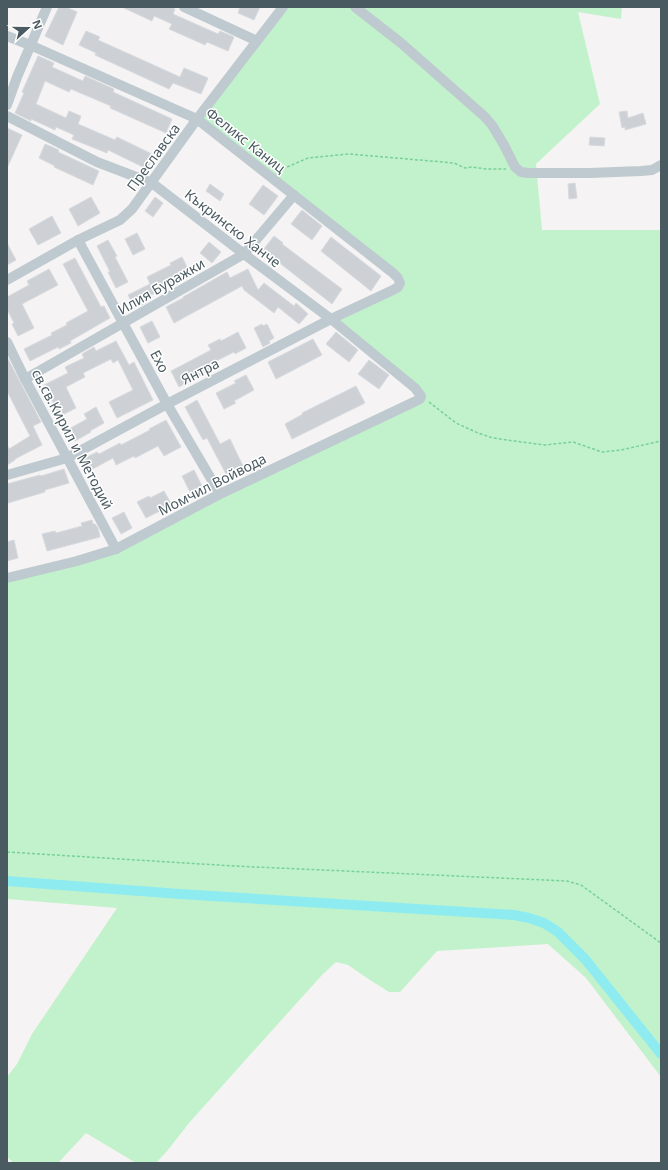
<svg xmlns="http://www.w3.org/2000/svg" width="668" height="1170" viewBox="0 0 668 1170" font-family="'Noto Sans',sans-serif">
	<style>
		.green { fill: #c2f2cc }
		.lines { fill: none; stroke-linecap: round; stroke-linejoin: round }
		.canal { stroke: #8eecf0; stroke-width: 10 }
		.building { fill: #cdd1d5; stroke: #d7dade }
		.path { stroke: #78d196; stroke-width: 1.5; stroke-dasharray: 3 2; stroke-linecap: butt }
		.minor { stroke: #becacf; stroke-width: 10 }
		.labels { text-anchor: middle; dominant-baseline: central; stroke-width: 3; stroke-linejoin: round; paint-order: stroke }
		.street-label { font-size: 14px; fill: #4a5a61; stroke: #fff }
	</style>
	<rect width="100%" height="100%" fill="#f5f3f3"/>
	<path class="green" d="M283 7H622L621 19 578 12 600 104 536 164 542 230H661V1077L586 978 548 944 437 951 400 992H389L370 980 348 965 336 962 322 975 249 1056 189 1123 168 1150 156 1163H136L86 1133 58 1163H14L7 1157V1077L17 1064 32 1034 117 908 7 899V578L97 555 420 399 331 319 400 283 197 119Z"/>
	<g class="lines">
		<path class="canal" d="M7 881 180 894 514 915 529 918 544 923 558 932 585 959 661 1054"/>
	</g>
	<g class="building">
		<path d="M59 7H66L77 12 63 45 45 36Z"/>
		<path d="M122 7H171L175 9 173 14 218 34 220 31 234 37 228 51 207 42 205 45 169 29 172 24 154 16 152 21Z"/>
		<path d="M240 7H260L254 20 238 13Z"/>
		<path d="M86 31 100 37 98 40 180 77 184 68 208 78 201 94 173 83 169 89 95 55 96 53 79 45Z"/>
		<path d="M38 56 54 63 52 67 83 81 85 76 114 89 113 92 172 119 166 133 110 108 111 106 71 89 69 92 45 81 36 104 66 118 69 111 81 116 78 124 115 140 117 137 154 155 147 169 108 150 107 153 72 139 74 135 56 127 55 130 31 119V121L15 113 24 93 22 92Z"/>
		<path d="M627 111 628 118 643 113 646 124 625 130V127L622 128 619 112Z"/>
		<path d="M7 128 22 135 7 168Z"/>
		<path d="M590 137 605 138 604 146 589 145Z"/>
		<path d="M45 144 59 150 58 152 99 171 93 185 54 167 55 166 39 158Z"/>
		<path d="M575 183 577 198 569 199 568 184Z"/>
		<path d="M210 184 224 194 220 201 206 191Z"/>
		<path d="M263 185 278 196 264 215 249 204Z"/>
		<path d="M91 197 100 213 78 226 69 209Z"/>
		<path d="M155 197 163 203 153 217 145 211Z"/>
		<path d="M302 210 322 226 312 240 291 224Z"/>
		<path d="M52 216 61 233 38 245 29 229Z"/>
		<path d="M137 233 145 249 133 255 125 239Z"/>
		<path d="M274 236 283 243 282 244 342 289 332 304 263 250Z"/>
		<path d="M331 237 381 276 371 291 321 251Z"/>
		<path d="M108 240 117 256 115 257 128 282 116 288 108 272H110L97 246Z"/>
		<path d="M209 242 221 252 212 263 200 253Z"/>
		<path d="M7 243 16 260 7 265Z"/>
		<path d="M182 257 190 273 166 286 167 287 145 298 147 302 135 308 128 295 150 284 147 277 171 265 170 263Z"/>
		<path d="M75 258 101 307 104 306 110 318 70 341 71 343 59 349 58 347 30 361 24 349 52 335 51 333 67 325 66 323 88 311 63 264Z"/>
		<path d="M49 269 58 285 22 304 34 328 18 336 12 324 14 323 7 309V297L29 285 27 281Z"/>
		<path d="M248 269 258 290 264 283 294 306 296 303 308 314 299 324 278 307 274 313 244 290 242 286 174 323 166 307 183 298V297L227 272 230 278Z"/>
		<path d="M152 321 160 337 148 343 140 327Z"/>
		<path d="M262 324 263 326 267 324 274 338 269 341 270 343 263 347 254 328Z"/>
		<path d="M238 332 246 348 235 354 234 352 210 364 213 369 179 387 171 371 211 350 208 345 220 339 221 341Z"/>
		<path d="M336 332 358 350 349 362 326 344Z"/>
		<path d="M313 339 322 355 276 379 268 362Z"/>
		<path d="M116 341 129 365 134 362 153 400 117 418 109 402 133 390 118 360 113 363 111 359 83 373 85 377 66 387 76 408 60 416 44 385 68 373 65 367 84 358 82 354 94 347 96 351Z"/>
		<path d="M7 357 41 422 33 426 42 445 15 459V460L7 465V445L9 449 30 436 7 391Z"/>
		<path d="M369 360 389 375 379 389 358 374Z"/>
		<path d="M246 375 254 390 234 401 236 403 224 409 216 393 236 383 234 381Z"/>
		<path d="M356 386 365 403 292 439 285 424 303 414 302 413Z"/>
		<path d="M197 400 220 444 230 439 243 466 226 474 207 438 203 440 185 407Z"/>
		<path d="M96 407 104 423 90 431 91 432 75 441 69 429 87 419 84 414Z"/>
		<path d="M166 420 181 447 164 456 158 446 135 458 134 456 116 465 113 458 87 472 81 460 97 452 99 454 120 443 121 445 150 430 149 429Z"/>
		<path d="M64 469 69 483 45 490V492L8 503 7 498V484L40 475 41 476Z"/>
		<path d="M194 470 202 486 190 492 182 476Z"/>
		<path d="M164 491 173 507 161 513 160 511 146 518 137 502 149 496 150 498Z"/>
		<path d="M124 512 132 528 121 534 112 518Z"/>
		<path d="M92 520 93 524H95L98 528 100 537 47 551 42 534 55 531 56 533 82 526 81 523Z"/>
		<path d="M14 540 18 558 7 561V542Z"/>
	</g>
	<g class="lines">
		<g class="path">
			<path d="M278 171 308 158 349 154 454 163 465 168 472 167 486 169H506"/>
			<path d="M429 402 456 423 478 433 493 438 514 441 545 445 573 442 602 452 621 450 661 441"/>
			<path d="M7 852 234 866 567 881 581 885 661 943"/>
		</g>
		<g class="minor">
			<path d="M184 7 257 41"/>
			<path d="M355 7 401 43 484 116 492 125 504 145 515 167 521 172 528 173H590L641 171 652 170 661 165"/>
			<path d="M7 36 30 45 197 119 393 273 398 278 400 283 398 287 393 290 331 319 167 404 67 458 7 475"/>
			<path d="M7 105 17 77 47 7"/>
			<path d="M7 116 97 162 152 183 244 254 331 319 415 388 421 396 420 399 416 401 220 494 116 549 77 561 7 578"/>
			<path d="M78 240 167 404 220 494"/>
			<path d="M7 280 78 240 120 220 132 209 197 119 283 7"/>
			<path d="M7 342 25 379 116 549"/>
			<path d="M25 379 244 254 294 195"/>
		</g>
	</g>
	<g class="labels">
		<g class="street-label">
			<text transform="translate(246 140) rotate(38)">Феликс Каниц</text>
			<text transform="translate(153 157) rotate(-54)">Преславска</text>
			<text transform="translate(233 228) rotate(38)">Къкринско Ханче</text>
			<text transform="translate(161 286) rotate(-30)">Илия Буражки</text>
			<text transform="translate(160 361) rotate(62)">Ехо</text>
			<text transform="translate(200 371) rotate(-27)">Янтра</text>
			<text transform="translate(73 439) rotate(62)">св.св.Кирил и Методий</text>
			<text transform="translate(212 484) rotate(-27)">Момчил Войвода</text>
		</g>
	</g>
	<rect width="668" height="1170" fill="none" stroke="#4a5a61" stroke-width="16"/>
	<g transform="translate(28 28) rotate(69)" stroke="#ffffff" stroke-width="3" paint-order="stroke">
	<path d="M0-3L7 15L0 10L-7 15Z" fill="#4a5a61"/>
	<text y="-6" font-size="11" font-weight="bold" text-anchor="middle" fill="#4a5a61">N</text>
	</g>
</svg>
